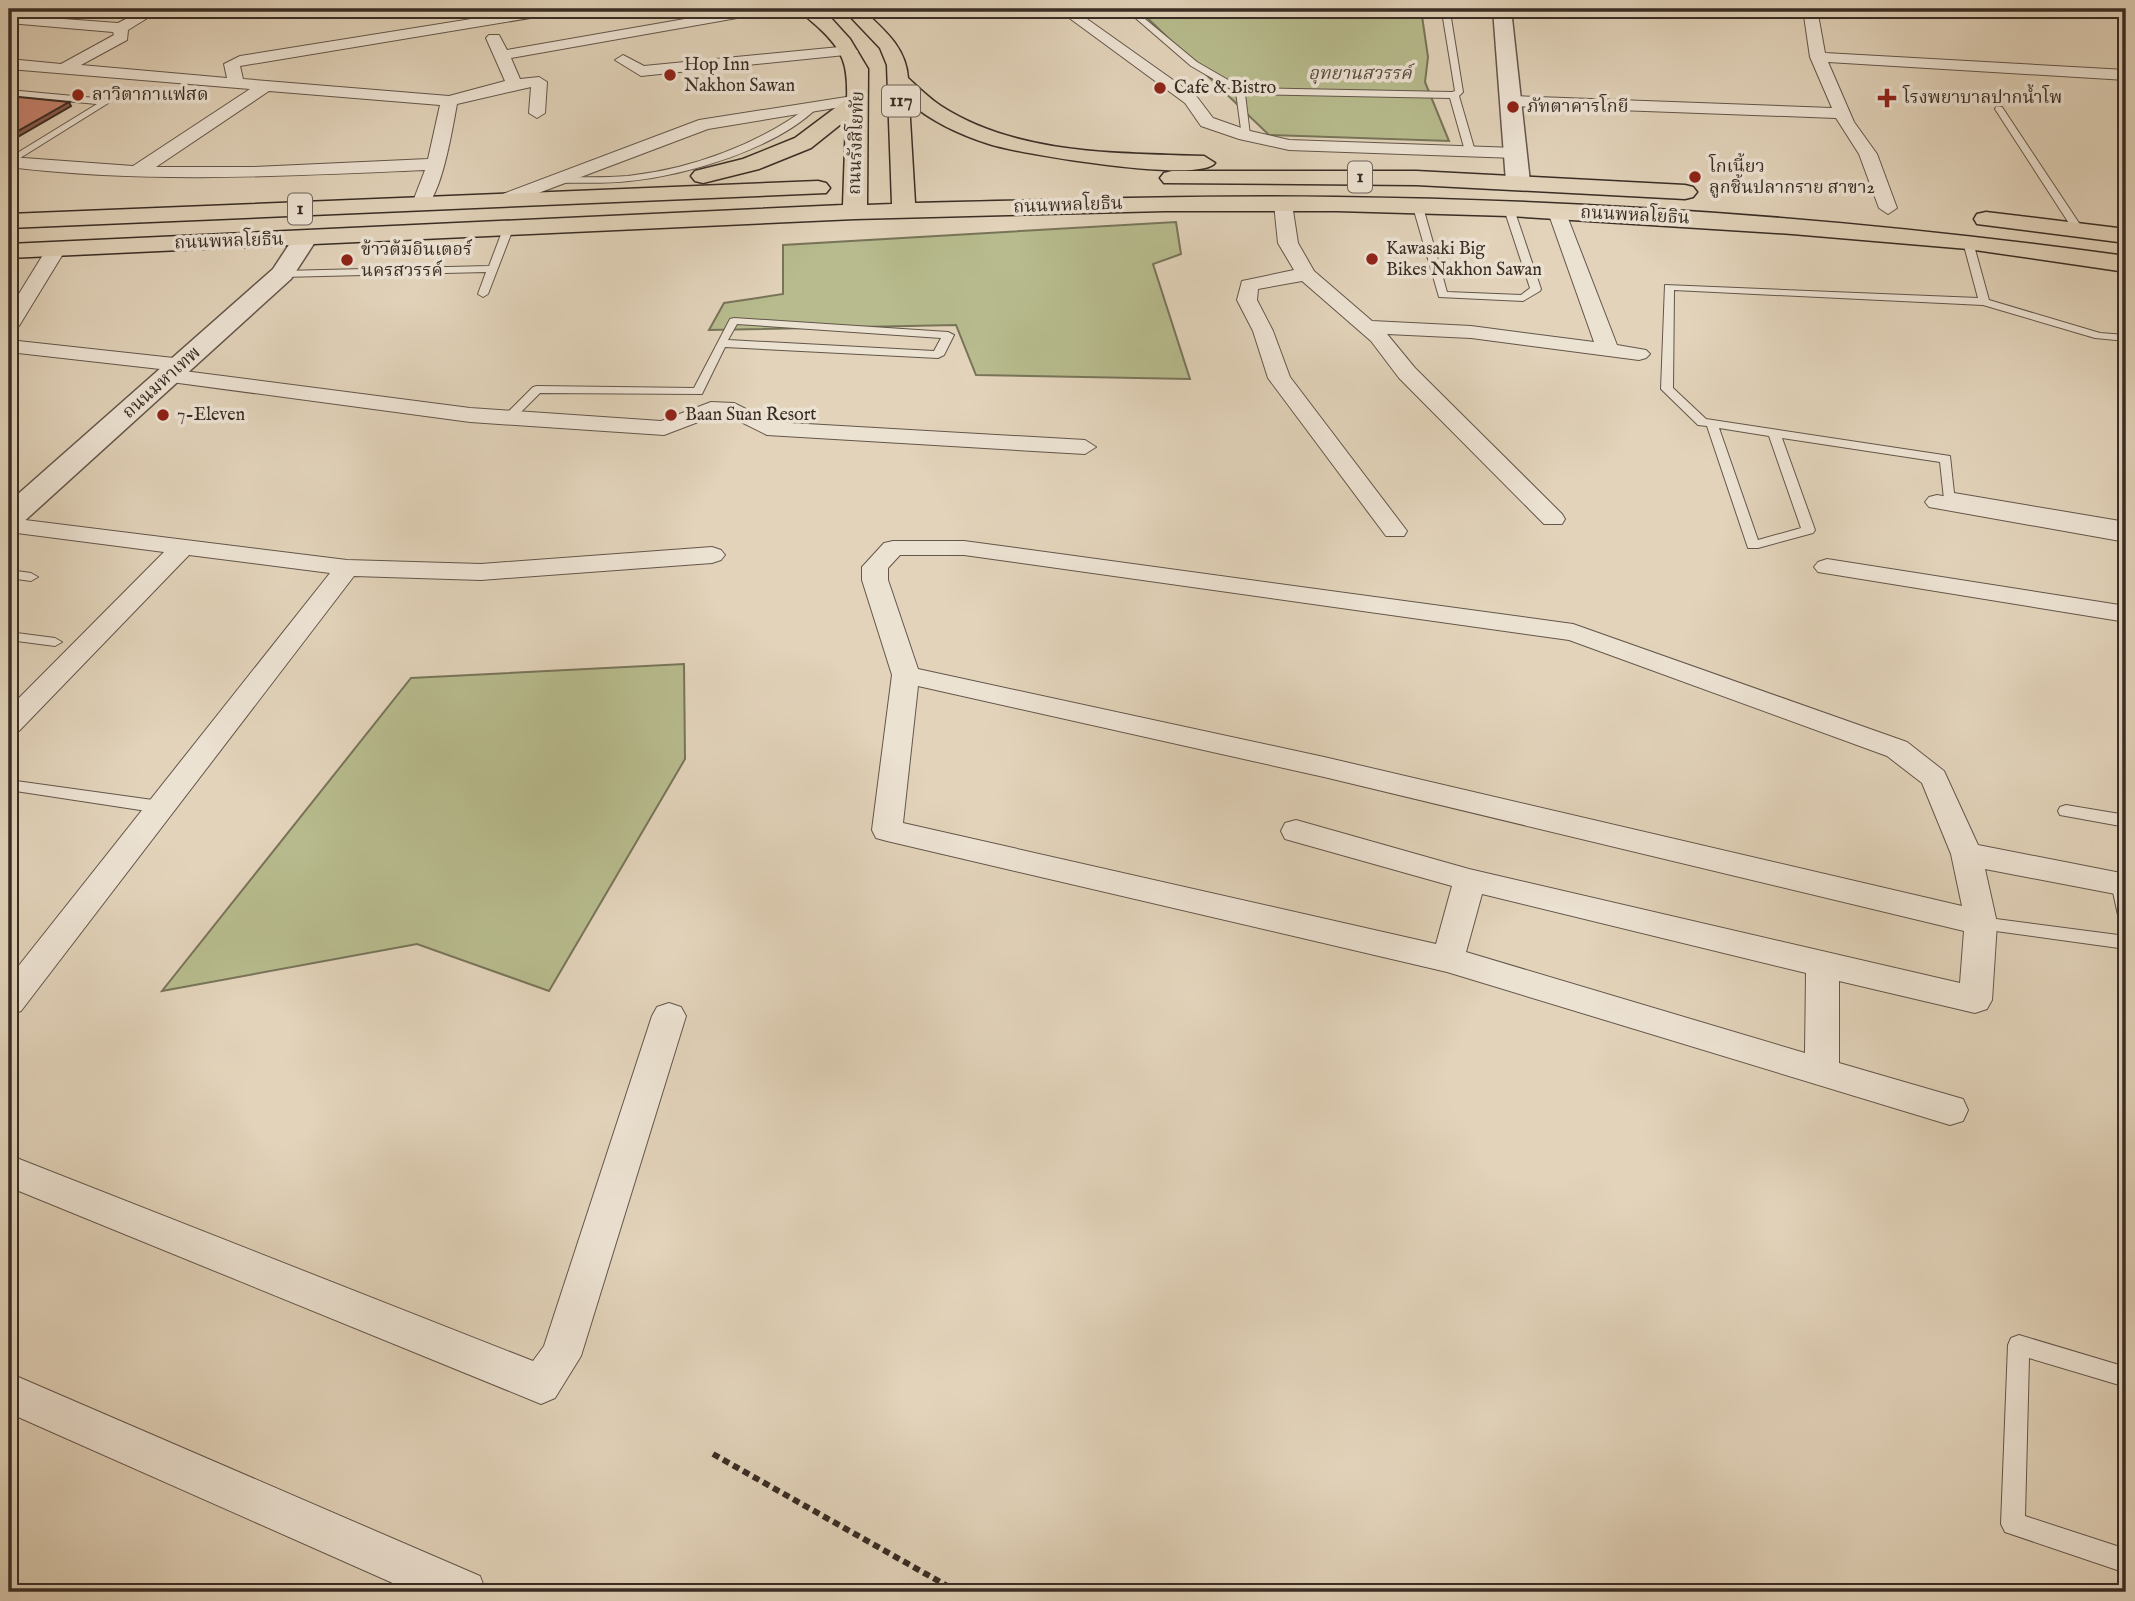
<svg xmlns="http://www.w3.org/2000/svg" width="2135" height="1601" viewBox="0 0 2135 1601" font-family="'IM FELL English','Noto Serif Thai',serif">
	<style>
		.green { fill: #b7bb8d; stroke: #787459; stroke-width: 2 }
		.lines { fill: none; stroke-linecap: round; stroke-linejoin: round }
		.service-casing { stroke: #63564a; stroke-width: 2 }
		.minor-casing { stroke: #63564a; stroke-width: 2 }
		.tertiary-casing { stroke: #63564a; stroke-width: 3 }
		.primary-casing { stroke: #392d25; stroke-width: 3 }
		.path { stroke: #392d25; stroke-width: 6; stroke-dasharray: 7 4.5; stroke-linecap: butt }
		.service { fill: #ece2d2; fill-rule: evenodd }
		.minor { fill: #ece2d2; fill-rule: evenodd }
		.tertiary { fill: #ece2d2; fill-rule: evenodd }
		.primary { fill: #e2d3ba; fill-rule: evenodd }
		.shaded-wall { fill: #8d5c4f; stroke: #392d25; stroke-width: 2 }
		.building { fill: #c98471; stroke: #392d25; stroke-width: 2 }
		.poi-dot { fill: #8f2418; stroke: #ece2d2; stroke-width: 2.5 }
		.labels { text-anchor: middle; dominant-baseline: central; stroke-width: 7; stroke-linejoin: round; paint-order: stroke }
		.far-poi-label { font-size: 18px; fill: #392d25; stroke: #ece2d2; text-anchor: start }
		.far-park-label { font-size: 18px; font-style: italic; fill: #52493a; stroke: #ece2d2 }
		.far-street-label { font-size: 18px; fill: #392d25; stroke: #ece2d2 }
		.shield { fill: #ece2d2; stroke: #6f6359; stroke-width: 2 }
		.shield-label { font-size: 19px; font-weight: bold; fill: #392d25 }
	</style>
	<rect width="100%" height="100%" fill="#e2d3ba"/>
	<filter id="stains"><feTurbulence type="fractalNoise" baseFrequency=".00286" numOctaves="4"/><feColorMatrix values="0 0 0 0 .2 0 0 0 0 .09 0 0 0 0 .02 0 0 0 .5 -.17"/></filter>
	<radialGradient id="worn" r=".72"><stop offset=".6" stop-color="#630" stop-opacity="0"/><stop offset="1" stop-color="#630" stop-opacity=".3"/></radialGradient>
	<g class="green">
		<path d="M1138 9H1421L1428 57 1425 82 1449 141 1269 135Z"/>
		<path d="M1176 222 1181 254 1153 264 1190 379 976 375 956 325 709 330 724 303 783 294V245Z"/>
		<path d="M684 664 685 759 549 991 417 944 162 991 411 678Z"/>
	</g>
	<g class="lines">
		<g class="service-casing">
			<g id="service">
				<path d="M400 9H417L376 17 372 15Z"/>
				<path d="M1125 9H1133L1197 62 1242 88 1452 92 1455 91 1443 18 1446 9H1454L1451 18 1463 92 1459 96 1475 151 1470 154 1465 151 1450 98 1245 94 1250 135 1242 137 1236 92 1191 66Z"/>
				<path d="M9 90 106 99 110 102 9 165V158L97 104 9 96Z"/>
				<path d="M811 105 818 107C776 149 687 175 629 181 604 184 578 182 553 183L548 180 553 177C578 177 603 178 628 176 693 169 759 144 811 105Z"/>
				<path d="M1996 107H2002L2083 229 2082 231H2074L1995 109Z"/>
				<path d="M1418 204 1423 207 1447 292 1521 295 1530 288 1504 209 1509 206 1514 209 1541 289 1540 291 1523 301 1439 297 1413 207Z"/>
				<path d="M508 226 513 229 488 294 483 297 478 294 486 272 282 277 277 274 282 271 489 266 503 229Z"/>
				<path d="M1968 239 1973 242 1989 300 2100 333 2126 335V341L2095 338 1983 305 1674 290 1673 388 1706 419 1950 456 1954 493 2126 522V530L1944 499 1940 462 1782 438 1815 530 1813 533 1758 548H1748L1707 426 1698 425 1661 389 1665 285 1978 298 1963 242ZM1719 428 1769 436 1801 528 1758 540Z"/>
				<path d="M734 318 948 332 954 335 944 355 938 358 725 347 702 394 540 393 512 421 508 422 502 418 533 387 537 386 694 388 730 319ZM737 324 941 338 934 351 728 340Z"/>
				<path d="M9 570 31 573 38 577 31 581 9 578Z"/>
				<path d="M9 632 55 638 62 642 55 646 9 640Z"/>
				<path d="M9 780 160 801 168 807 160 813 9 790Z"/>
				<path d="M2066 805 2126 815V827L2060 815 2058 811 2060 807Z"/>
				<path d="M2119 877 2126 881V921L2120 919 2118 915 2111 883 2113 879Z"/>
				<path d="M1981 917 2126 936V949L1981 929 1975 928 1973 923 1975 918Z"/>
				<path d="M2019 1335 2126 1367V1387L2029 1358 2025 1516 2126 1549V1573L2005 1532 2001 1524 2008 1345 2011 1338Z"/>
			</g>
		</g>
		<g class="minor-casing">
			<g id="minor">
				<path d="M145 9H162L128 30 127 40 81 65 227 78 224 64 240 56 534 9H567L560 13 240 66 243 79 449 96 505 81 486 38 489 35H499L507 50 742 9H773L766 13 511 58 520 79 539 77 547 82 545 113 537 118 529 113 531 87 457 104C453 125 441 204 421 210L412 204 425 170C286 176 147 184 9 167L10 157 133 166 250 89 9 69V59L61 64 114 35 113 32 9 23V15L118 23ZM269 91 440 105 428 159 253 167H156Z"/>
				<path d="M1057 9H1073L1197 97 1213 118 1250 131 1289 140 1516 148 1525 153 1516 158 1289 150 1239 139 1201 126 1185 103Z"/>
				<path d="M1803 9H1817L1825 53 2126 70V80L1828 62 1854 122 1877 154 1897 208 1888 214 1879 208 1859 154 1836 118 1510 106 1502 101 1510 96 1832 108 1810 57Z"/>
				<path d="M850 46 858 51 855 54 641 76 615 60 623 55 644 66Z"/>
				<path d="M859 95 865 97V103L708 129 507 205H495L492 201 495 197 699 120Z"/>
				<path d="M1283 198 1292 204 1298 243 1314 271 1372 321 1471 326 1594 342 1548 212 1557 206 1564 208 1617 345 1646 350 1650 354 1646 358 1639 360 1471 338 1387 334 1415 368 1562 514 1565 519 1562 524H1544L1399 378 1371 341 1302 281 1258 289 1257 300 1273 331 1290 377 1407 531 1404 536H1386L1268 378 1253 331 1237 300 1242 281 1294 270 1278 243 1274 204Z"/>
				<path d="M56 243 66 249 19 326 9 332V310L49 245Z"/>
				<path d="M9 340 183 359 194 365 184 371 470 408 661 421 711 402 734 403 772 422 1085 440 1096 447 1085 454 767 435 729 416H714L664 435 470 422 171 382 160 376 169 370 9 352Z"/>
				<path d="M1937 495 2126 528V542L1929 507 1925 502 1929 497Z"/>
				<path d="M9 518 347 560 481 564 712 547 721 550 725 555 721 560 712 563 481 580 354 576 21 1011 9 1015V978L330 573 189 555 19 731 9 733V708L164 552 9 532Z"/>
				<path d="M893 541H964L1573 624 1907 742 1944 771 1978 845 2126 874V896L1985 869 1997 923 1992 1000 1987 1009 1975 1013 1839 981V1063L1963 1099 1968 1110 1963 1121 1950 1125 1447 972 887 841 876 838 872 830 892 675 862 580V567L884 543ZM900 555H964L1569 640 1887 756 1922 783 1951 854 1962 906 1324 757 918 669 888 580V568ZM918 686 1324 777 1964 931 1960 983 1469 869 1296 820 1285 823 1281 831 1285 839 1452 886 1436 944 903 823ZM1482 894 1806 973 1805 1053 1466 952Z"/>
				<path d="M1827 559 2126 606V622L1818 572 1814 567 1818 562Z"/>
				<path d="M669 1003 681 1007 686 1016 581 1356 555 1398 541 1404 9 1187V1155L533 1361 544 1346 652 1016 657 1007Z"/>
				<path d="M9 1373 480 1576 486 1592H413L9 1413Z"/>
			</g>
		</g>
		<g class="tertiary-casing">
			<g id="tertiary">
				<path d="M1493 9H1511L1530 182 1526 187H1510L1506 182Z"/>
				<path d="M305 232 314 234 317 239 291 279 20 525 9 527V502L273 269 296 234Z"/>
			</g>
		</g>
		<g class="primary-casing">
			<g id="primary">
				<path d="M799 9H820L830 17 850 39 868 69 867 205 892 204 887 65 880 48 843 9H862C884 30 906 47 908 78 919 88 929 98 941 106 1017 155 1117 153 1204 156L1215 163C1201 184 1019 154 989 144 961 135 932 122 909 102L915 203C1056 200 1196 195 1336 197 1600 200 1865 220 2126 256V272L1968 249 1792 234 1509 216 1337 211H1165L855 219 9 258V244L843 205 846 120 811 148 759 169 703 183 695 181 691 176 695 171 743 159 795 138 847 99C848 66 844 51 819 28 813 22 804 16 799 9Z"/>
				<path d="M1172 171H1416L1685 185 1693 187 1697 192 1693 197 1685 199 1416 185 1164 183 1160 178 1164 173Z"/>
				<path d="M818 181 826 183 830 188 826 193 9 228V214Z"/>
				<path d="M1986 212 2126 229V243L1977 224 1974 219 1977 214Z"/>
			</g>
		</g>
		<path class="path" d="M713 1454 958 1592"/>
		<use href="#service" class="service"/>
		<use href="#minor" class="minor"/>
		<use href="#tertiary" class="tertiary"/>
		<use href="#primary" class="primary"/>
	</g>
	<path class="shaded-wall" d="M69 102 71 106 9 142V136Z"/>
	<path class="building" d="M9 96 69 102 9 136Z"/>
	<g class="poi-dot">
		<circle cx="670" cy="75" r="7"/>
		<circle cx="1160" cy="88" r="7"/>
		<circle cx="78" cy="95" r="7"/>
		<path d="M1883.5 87.5h7v7h7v7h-7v7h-7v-7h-7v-7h7z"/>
		<circle cx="1513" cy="107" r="7"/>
		<circle cx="1695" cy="177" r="7"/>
		<circle cx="1372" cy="259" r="7"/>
		<circle cx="347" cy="260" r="7"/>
		<circle cx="163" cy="415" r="7"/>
		<circle cx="671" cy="415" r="7"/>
	</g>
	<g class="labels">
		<g class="far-poi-label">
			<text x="684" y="65">Hop Inn<tspan x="684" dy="21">Nakhon Sawan</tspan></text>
			<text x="1174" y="88">Cafe &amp; Bistro</text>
			<text x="92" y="95">ลาวิตากาแฟสด</text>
			<text x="1903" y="98">โรงพยาบาลปากน้ำโพ</text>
			<text x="1527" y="107">ภัทตาคารโกยี</text>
			<text x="1709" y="167">โกเนี้ยว<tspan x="1709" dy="21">ลูกชิ้นปลากราย สาขา2</tspan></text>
			<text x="1386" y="249">Kawasaki Big<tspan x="1386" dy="21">Bikes Nakhon Sawan</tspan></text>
			<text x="361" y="250">ข้าวต้มอินเตอร์<tspan x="361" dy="21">นครสวรรค์</tspan></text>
			<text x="177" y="415">7-Eleven</text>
			<text x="685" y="415">Baan Suan Resort</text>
		</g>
		<g class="far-park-label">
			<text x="1360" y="74">อุทยานสวรรค์</text>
		</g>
		<g class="far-street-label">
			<text transform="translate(857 143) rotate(-88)">ถนนรังสิโยทัย</text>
			<text transform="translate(1068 206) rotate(-2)">ถนนพหลโยธิน</text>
			<text transform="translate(1635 216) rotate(3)">ถนนพหลโยธิน</text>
			<text transform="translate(229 242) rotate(-2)">ถนนพหลโยธิน</text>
			<text transform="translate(162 383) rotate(-42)">ถนนมหาเทพ</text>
		</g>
		<g class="shield">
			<rect x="882" y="85.5" width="38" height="31" rx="5"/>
			<rect x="1348" y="161.5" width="24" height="31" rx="5"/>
			<rect x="288" y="193.5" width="24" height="31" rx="5"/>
		</g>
		<g class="shield-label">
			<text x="901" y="101">117</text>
			<text x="1360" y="177">1</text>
			<text x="300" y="209">1</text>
		</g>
	</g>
	<rect width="2135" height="1601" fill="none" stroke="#e2d3ba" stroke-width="35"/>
	<rect x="10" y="10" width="2114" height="1580" fill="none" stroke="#392d25" stroke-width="3.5"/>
	<rect x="18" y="18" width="2100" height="1566" fill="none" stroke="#392d25" stroke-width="2"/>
	<rect width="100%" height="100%" filter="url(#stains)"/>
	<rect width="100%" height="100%" fill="url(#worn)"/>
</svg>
